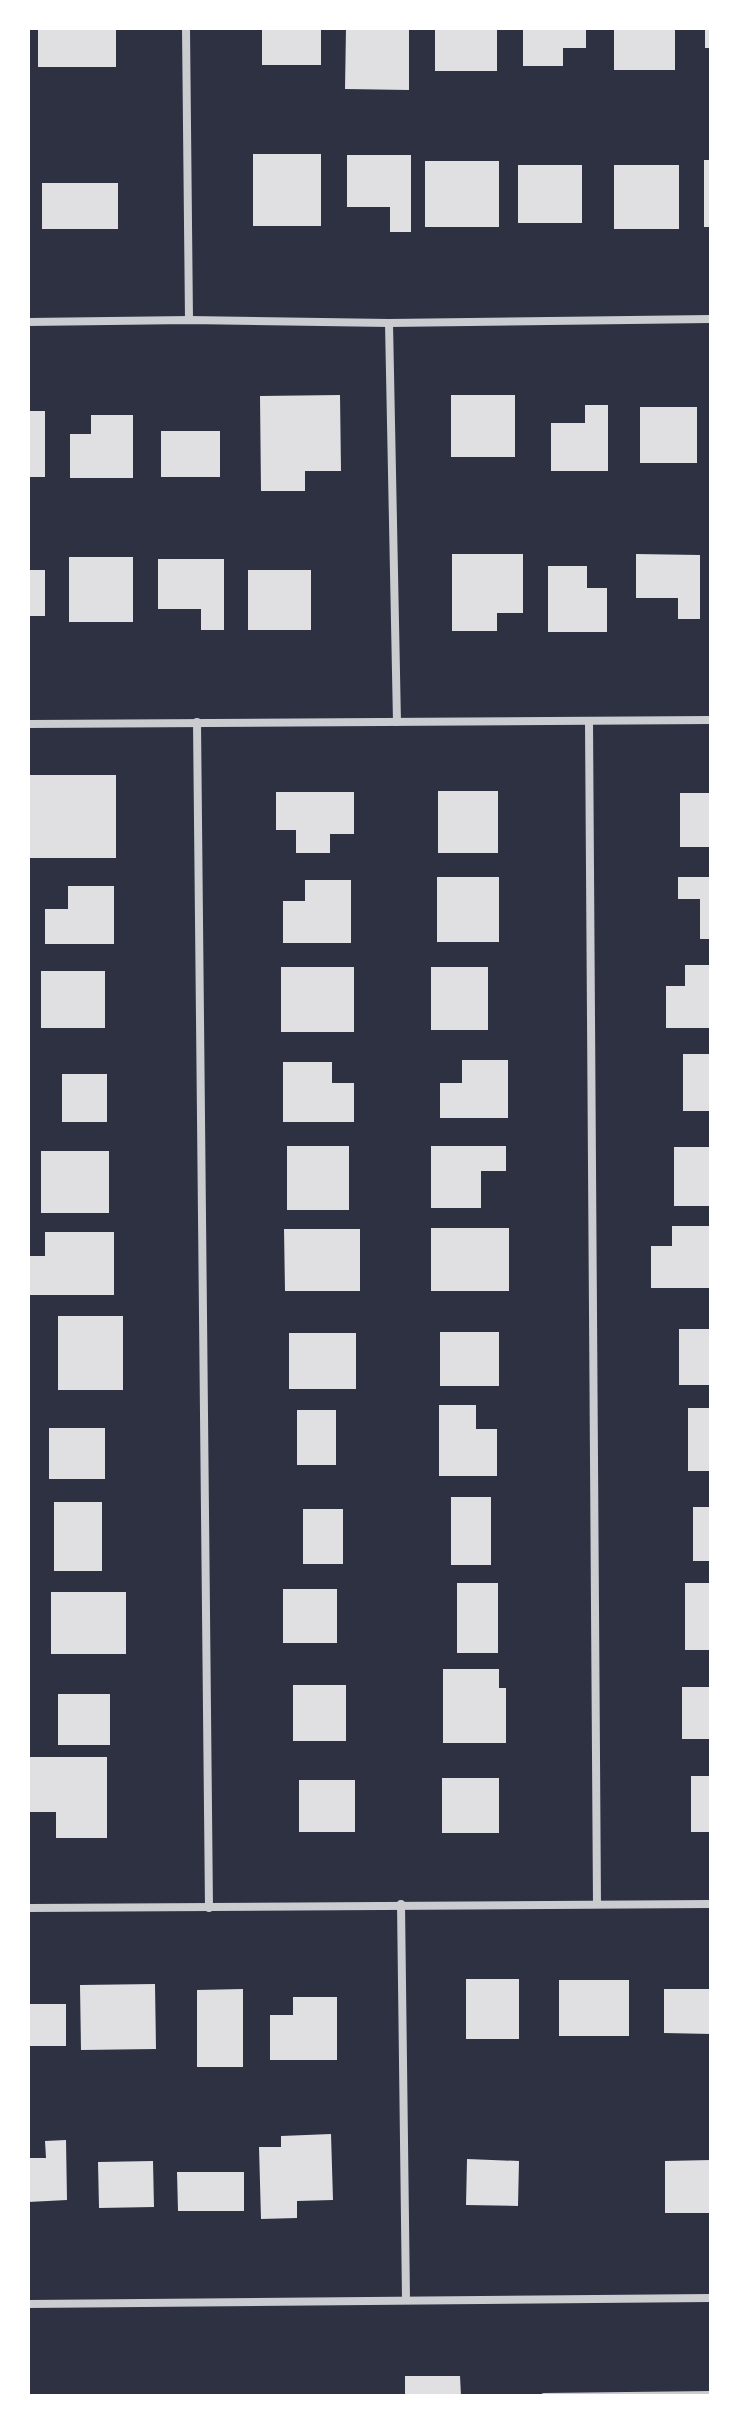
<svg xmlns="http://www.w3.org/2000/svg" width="739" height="2424" viewBox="0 0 739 2424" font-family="Signika,sans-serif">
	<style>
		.building { fill: #e0e0e3 }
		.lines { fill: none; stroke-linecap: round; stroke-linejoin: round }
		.service { stroke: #caccd0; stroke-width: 6 }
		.minor { stroke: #caccd0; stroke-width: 8 }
	</style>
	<rect width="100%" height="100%" fill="#2d3142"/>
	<g class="building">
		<rect x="38" y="28" width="78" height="39"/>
		<rect x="262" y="28" width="59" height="37"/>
		<path d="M346 28H409V90L345 89Z"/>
		<rect x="435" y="28" width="62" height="43"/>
		<path d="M523 28H586V48H563V66H523Z"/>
		<rect x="614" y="28" width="61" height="42"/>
		<rect x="705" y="28" width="6" height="20"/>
		<rect x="253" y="154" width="68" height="72"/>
		<path d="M347 155H411V232H390V207H347Z"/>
		<rect x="704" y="160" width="7" height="67"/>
		<rect x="425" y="161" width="74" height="66"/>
		<rect x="518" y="165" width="64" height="58"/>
		<rect x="614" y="165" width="65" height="64"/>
		<rect x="42" y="183" width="76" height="46"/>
		<path d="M340 395 341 471H305V491H261L260 396Z"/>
		<rect x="451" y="395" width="64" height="62"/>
		<path d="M585 405H608V471H551V423H585Z"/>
		<rect x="640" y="407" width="57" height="56"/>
		<rect x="28" y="411" width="17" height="66"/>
		<path d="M91 415H133V478H70V434H91Z"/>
		<rect x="161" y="431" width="59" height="46"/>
		<path d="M452 554H523V613H497V631H452Z"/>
		<path d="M636 554 700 555V619H678V598H636Z"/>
		<rect x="69" y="557" width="64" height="65"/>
		<path d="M158 559H224V630H201V609H158Z"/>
		<path d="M548 566H587V588H607V632H548Z"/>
		<rect x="28" y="570" width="17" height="46"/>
		<rect x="248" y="570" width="63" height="60"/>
		<rect x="29" y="775" width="87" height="83"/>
		<rect x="438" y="791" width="60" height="62"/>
		<path d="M276 792H354V834H330V853H296V830H276Z"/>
		<rect x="680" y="793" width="31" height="54"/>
		<rect x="437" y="877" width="62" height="65"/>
		<path d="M678 877H711V939H700V899H678Z"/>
		<path d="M305 880H351V943H283V901H305Z"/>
		<path d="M68 886H114V944H45V909H68Z"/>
		<path d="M685 965H711V1028H666V986H685Z"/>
		<rect x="281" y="967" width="73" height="65"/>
		<rect x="431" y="967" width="57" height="63"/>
		<rect x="41" y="971" width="64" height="57"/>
		<rect x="683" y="1054" width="28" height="57"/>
		<path d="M462 1060H508V1118H440V1083H462Z"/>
		<path d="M283 1062H332V1083H354V1122H283Z"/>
		<rect x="62" y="1074" width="45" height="48"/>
		<rect x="287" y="1146" width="62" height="64"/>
		<path d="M431 1146H506V1171H481V1208H431Z"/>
		<rect x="674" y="1147" width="37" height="59"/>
		<rect x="41" y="1151" width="68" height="62"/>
		<path d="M672 1226H711V1288H651V1246H672Z"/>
		<rect x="431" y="1228" width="78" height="63"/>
		<path d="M284 1229H360V1291H285Z"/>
		<path d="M45 1232H114V1295H28V1256H45Z"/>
		<rect x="58" y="1316" width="65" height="74"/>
		<rect x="679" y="1329" width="32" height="56"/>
		<rect x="440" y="1332" width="59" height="54"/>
		<rect x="289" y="1333" width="67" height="56"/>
		<path d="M439 1405H476V1429H497V1476H439Z"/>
		<rect x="688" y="1408" width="23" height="63"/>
		<rect x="297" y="1410" width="39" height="55"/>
		<rect x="49" y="1428" width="56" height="51"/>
		<rect x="451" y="1497" width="40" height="68"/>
		<rect x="54" y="1502" width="48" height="69"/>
		<rect x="693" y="1507" width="18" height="54"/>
		<rect x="303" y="1509" width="40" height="55"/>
		<rect x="457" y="1583" width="41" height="70"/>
		<rect x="685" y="1583" width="26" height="67"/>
		<rect x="283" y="1589" width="54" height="54"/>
		<rect x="51" y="1592" width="75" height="62"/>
		<path d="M443 1669H499V1688H506V1743H443Z"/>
		<rect x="293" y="1685" width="53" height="56"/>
		<rect x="682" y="1687" width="29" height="52"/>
		<rect x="58" y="1694" width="52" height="51"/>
		<path d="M28 1757H107V1838H56V1812H28Z"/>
		<rect x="691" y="1776" width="20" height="56"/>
		<rect x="442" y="1778" width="57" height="55"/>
		<rect x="299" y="1780" width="56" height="52"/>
		<rect x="466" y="1979" width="53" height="60"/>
		<rect x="559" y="1980" width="70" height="56"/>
		<path d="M155 1984 156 2049 81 2050 80 1985Z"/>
		<path d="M243 1989V2067H197V1990Z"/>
		<path d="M664 1989H711V2034L664 2033Z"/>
		<path d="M293 1997H337V2060H270V2015H293Z"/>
		<rect x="28" y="2004" width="38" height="42"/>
		<path d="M331 2134 333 2200 297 2201V2218L261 2219 259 2147H281V2136Z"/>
		<path d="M66 2140 67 2200 28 2202V2158H46L45 2141Z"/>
		<path d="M467 2159 519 2161 518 2206 466 2205Z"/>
		<path d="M711 2160V2213H665V2161Z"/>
		<path d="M153 2161 154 2207 99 2208 98 2162Z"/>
		<path d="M177 2172H244V2211H178Z"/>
		<path d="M405 2376H460L461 2396H405Z"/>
	</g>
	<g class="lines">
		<path class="service" d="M544 2396 711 2394"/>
		<g class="minor">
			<path d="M186 28 189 320"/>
			<path d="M28 322 189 320 389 323 711 319"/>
			<path d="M389 323 397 722"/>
			<path d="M197 722 209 1908"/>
			<path d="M589 722 597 1904"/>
			<path d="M28 724 711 720"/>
			<path d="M401 1904 406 2300"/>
			<path d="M28 1908 711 1904"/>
			<path d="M28 2304 711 2298"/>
		</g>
	</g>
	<rect width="739" height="2424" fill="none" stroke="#ffffff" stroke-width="60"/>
</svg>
